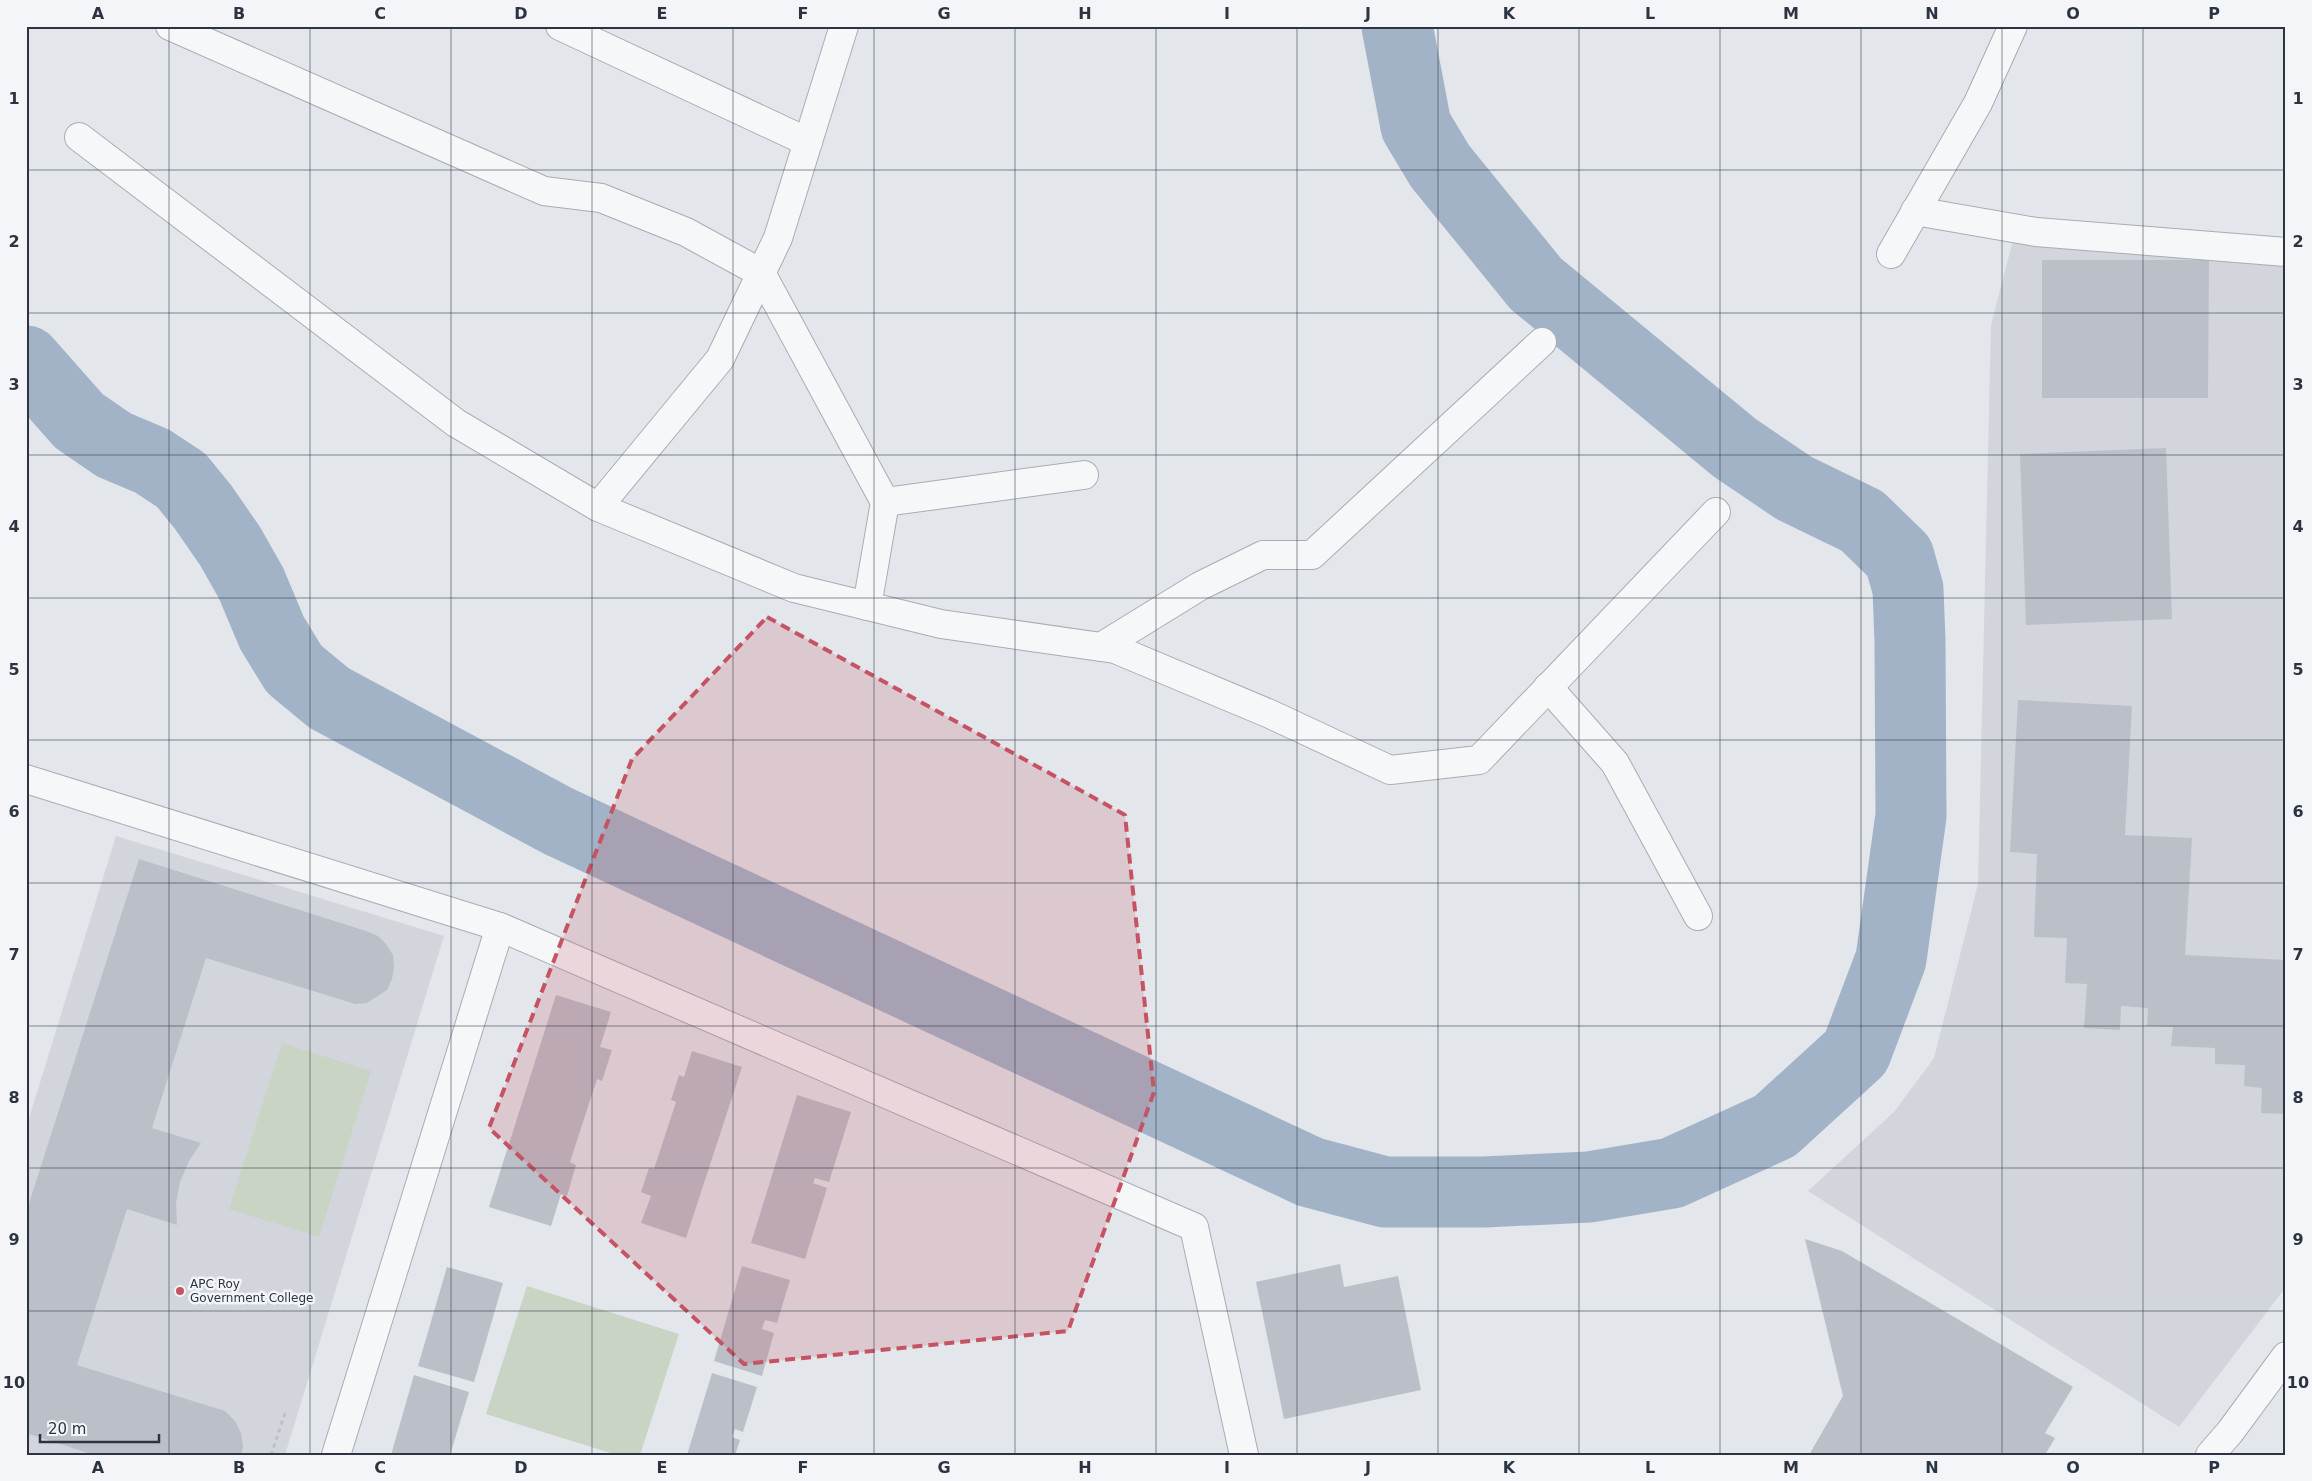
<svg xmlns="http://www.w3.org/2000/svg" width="2312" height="1481" viewBox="0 0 2312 1481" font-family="'DejaVu Sans',sans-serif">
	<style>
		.built { fill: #d2d5dc }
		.green { fill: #c9d4c5 }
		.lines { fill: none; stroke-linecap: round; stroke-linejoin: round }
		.river { stroke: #a2b3c7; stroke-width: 71 }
		.building { fill: #bbbfc7 }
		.minor-casing { stroke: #a8adb4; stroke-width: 30 }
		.path { stroke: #bdc0c6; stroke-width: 3; stroke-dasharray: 4 4; stroke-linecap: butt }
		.minor { stroke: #f6f7f9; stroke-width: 28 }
		.marked { fill: #c55363; fill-opacity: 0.2; stroke: #c55363; stroke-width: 4; stroke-dasharray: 10 6; stroke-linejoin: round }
		.grid { fill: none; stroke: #2c3442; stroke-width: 1; stroke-opacity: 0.55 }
		.poi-dot { fill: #c55363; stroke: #f3f5f8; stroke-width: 2 }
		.labels { text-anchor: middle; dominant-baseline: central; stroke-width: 5; stroke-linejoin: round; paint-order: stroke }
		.poi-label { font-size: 12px; fill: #2c3442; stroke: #f3f5f8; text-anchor: start }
		.neatline { fill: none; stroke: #2c3442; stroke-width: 2 }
		.grid-label { font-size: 16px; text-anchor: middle; font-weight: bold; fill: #2c3442 }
	</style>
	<rect width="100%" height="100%" fill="#e3e6ea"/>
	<g class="built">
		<path d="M2013 240 2286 260V1287L2179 1427 1808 1191 1894 1112 1934 1058 1978 884 1991 325Z"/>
		<path d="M116 836 444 936 285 1455H26V1128Z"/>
	</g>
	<g class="green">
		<path d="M282 1043 371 1071 319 1237 229 1209Z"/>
		<path d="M527 1286 679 1334 640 1455H617L486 1414Z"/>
	</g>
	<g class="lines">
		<path class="river" d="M26 361 79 421 114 445 152 461 181 480 203 507 230 546 251 583 272 633 294 669 329 698 558 821 1310 1172 1385 1192H1484L1589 1187 1672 1173 1775 1126 1856 1052 1891 959 1911 816 1910 641 1908 589 1899 557 1862 521 1794 488 1735 448 1536 284 1440 166 1416 126 1397 26"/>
	</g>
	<g class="building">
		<path d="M2042 260H2209L2208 398H2042Z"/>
		<path d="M2166 448 2172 619 2026 625 2020 454Z"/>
		<path d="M2018 700 2132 706 2125 835 2192 838 2185 955 2286 960V1114L2261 1113 2262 1088 2244 1086 2245 1065 2215 1064V1048L2171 1046 2173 1027 2147 1026 2148 1008 2121 1006 2120 1030 2084 1028 2087 984 2065 983 2067 938 2034 937 2037 854 2010 852Z"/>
		<path d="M139 859 366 931 378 936 386 944 393 955 394 967 392 979 387 990 367 1003 355 1004 206 958 152 1128 201 1143 189 1161 180 1182 176 1203 177 1225 127 1209 77 1365 225 1411 235 1421 241 1433 243 1447 241 1455H94L26 1433V1213Z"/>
		<path d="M556 995 611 1012 600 1047 612 1050 602 1081 597 1079 570 1162 576 1165 567 1196 561 1194 551 1226 489 1207Z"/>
		<path d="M692 1051 742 1067 686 1238 641 1223 651 1196 641 1192 649 1168 654 1169 676 1102 671 1100 679 1075 684 1077Z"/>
		<path d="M797 1095 851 1112 829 1182 815 1178 813 1183 827 1188 805 1259 751 1243Z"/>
		<path d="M1805 1239 1842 1251 2073 1387 2045 1433 2055 1438 2045 1455H1809L1843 1396Z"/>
		<path d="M1340 1264 1344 1287 1398 1276 1421 1390 1284 1419 1256 1282Z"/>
		<path d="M742 1266 790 1280 777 1323 765 1320 762 1329 774 1333 762 1376 714 1361Z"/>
		<path d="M447 1267 503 1283 474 1382 418 1366Z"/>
		<path d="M712 1373 757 1387 743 1432 735 1429 732 1437 740 1440 735 1455H687Z"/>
		<path d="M414 1375 469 1392 450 1455H391Z"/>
	</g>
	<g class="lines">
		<g class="minor-casing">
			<g id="minor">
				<path d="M170 26 544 191 601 198 686 232 761 273 885 502 867 606"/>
				<path d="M560 26 808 142"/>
				<path d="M79 137 456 423 598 507 794 588 941 624 1115 649 1270 714 1390 770 1479 760 1716 512"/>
				<path d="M1915 211 2036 232 2286 252"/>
				<path d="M1891 254 1978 103 2013 26"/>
				<path d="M885 502 1084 475"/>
				<path d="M598 507 720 359 778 238 844 26"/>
				<path d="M1101 647 1200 586 1263 555H1312L1542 342"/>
				<path d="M1548 687 1615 763 1698 916"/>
				<path d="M26 779 500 927 1194 1227 1244 1455"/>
				<path d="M336 1455 500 927"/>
				<path d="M2210 1455 2230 1432 2286 1356"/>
			</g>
		</g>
		<path class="path" d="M271 1455 285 1413"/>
		<use href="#minor" class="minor"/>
	</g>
	<path class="marked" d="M767 617 1125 815 1154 1092 1068 1331 744 1364 489 1128 632 759Z"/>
	<path class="grid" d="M169 26V1455M310 26V1455M451 26V1455M592 26V1455M733 26V1455M874 26V1455M1015 26V1455M1156 26V1455M1297 26V1455M1438 26V1455M1579 26V1455M1720 26V1455M1861 26V1455M2002 26V1455M2143 26V1455M26 170H2286M26 313H2286M26 455H2286M26 598H2286M26 740H2286M26 883H2286M26 1026H2286M26 1168H2286M26 1311H2286"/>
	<circle class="poi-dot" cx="180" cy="1291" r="5"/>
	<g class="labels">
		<g class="poi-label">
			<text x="190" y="1284">APC Roy<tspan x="190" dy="14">Government College</tspan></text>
		</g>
	</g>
	<rect width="2312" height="1481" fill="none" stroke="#f3f5f8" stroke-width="55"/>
	<path d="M40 1434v8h119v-8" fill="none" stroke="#2c3442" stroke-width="2.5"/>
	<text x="48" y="1434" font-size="15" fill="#2c3442" stroke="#f3f5f8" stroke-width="4" paint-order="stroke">20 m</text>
	<rect x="28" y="28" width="2256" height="1426" class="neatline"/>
	<g class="grid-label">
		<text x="98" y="19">A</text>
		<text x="239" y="19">B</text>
		<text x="380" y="19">C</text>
		<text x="521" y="19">D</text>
		<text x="662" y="19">E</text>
		<text x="803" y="19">F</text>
		<text x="944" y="19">G</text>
		<text x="1085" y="19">H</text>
		<text x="1227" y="19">I</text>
		<text x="1368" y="19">J</text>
		<text x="1509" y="19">K</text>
		<text x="1650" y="19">L</text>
		<text x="1791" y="19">M</text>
		<text x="1932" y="19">N</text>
		<text x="2073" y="19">O</text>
		<text x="2214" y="19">P</text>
		<text x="14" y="104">1</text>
		<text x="2298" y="104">1</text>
		<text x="14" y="247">2</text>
		<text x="2298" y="247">2</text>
		<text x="14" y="390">3</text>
		<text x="2298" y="390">3</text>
		<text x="14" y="532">4</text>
		<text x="2298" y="532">4</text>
		<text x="14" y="675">5</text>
		<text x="2298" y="675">5</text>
		<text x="14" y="817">6</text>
		<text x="2298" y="817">6</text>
		<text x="14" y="960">7</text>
		<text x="2298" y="960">7</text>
		<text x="14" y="1103">8</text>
		<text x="2298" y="1103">8</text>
		<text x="14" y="1245">9</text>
		<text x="2298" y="1245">9</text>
		<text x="14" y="1388">10</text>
		<text x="2298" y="1388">10</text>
		<text x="98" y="1473">A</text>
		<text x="239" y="1473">B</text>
		<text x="380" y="1473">C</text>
		<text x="521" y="1473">D</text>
		<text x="662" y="1473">E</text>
		<text x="803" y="1473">F</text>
		<text x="944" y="1473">G</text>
		<text x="1085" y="1473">H</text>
		<text x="1227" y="1473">I</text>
		<text x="1368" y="1473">J</text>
		<text x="1509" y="1473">K</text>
		<text x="1650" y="1473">L</text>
		<text x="1791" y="1473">M</text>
		<text x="1932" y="1473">N</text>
		<text x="2073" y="1473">O</text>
		<text x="2214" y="1473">P</text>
	</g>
</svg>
